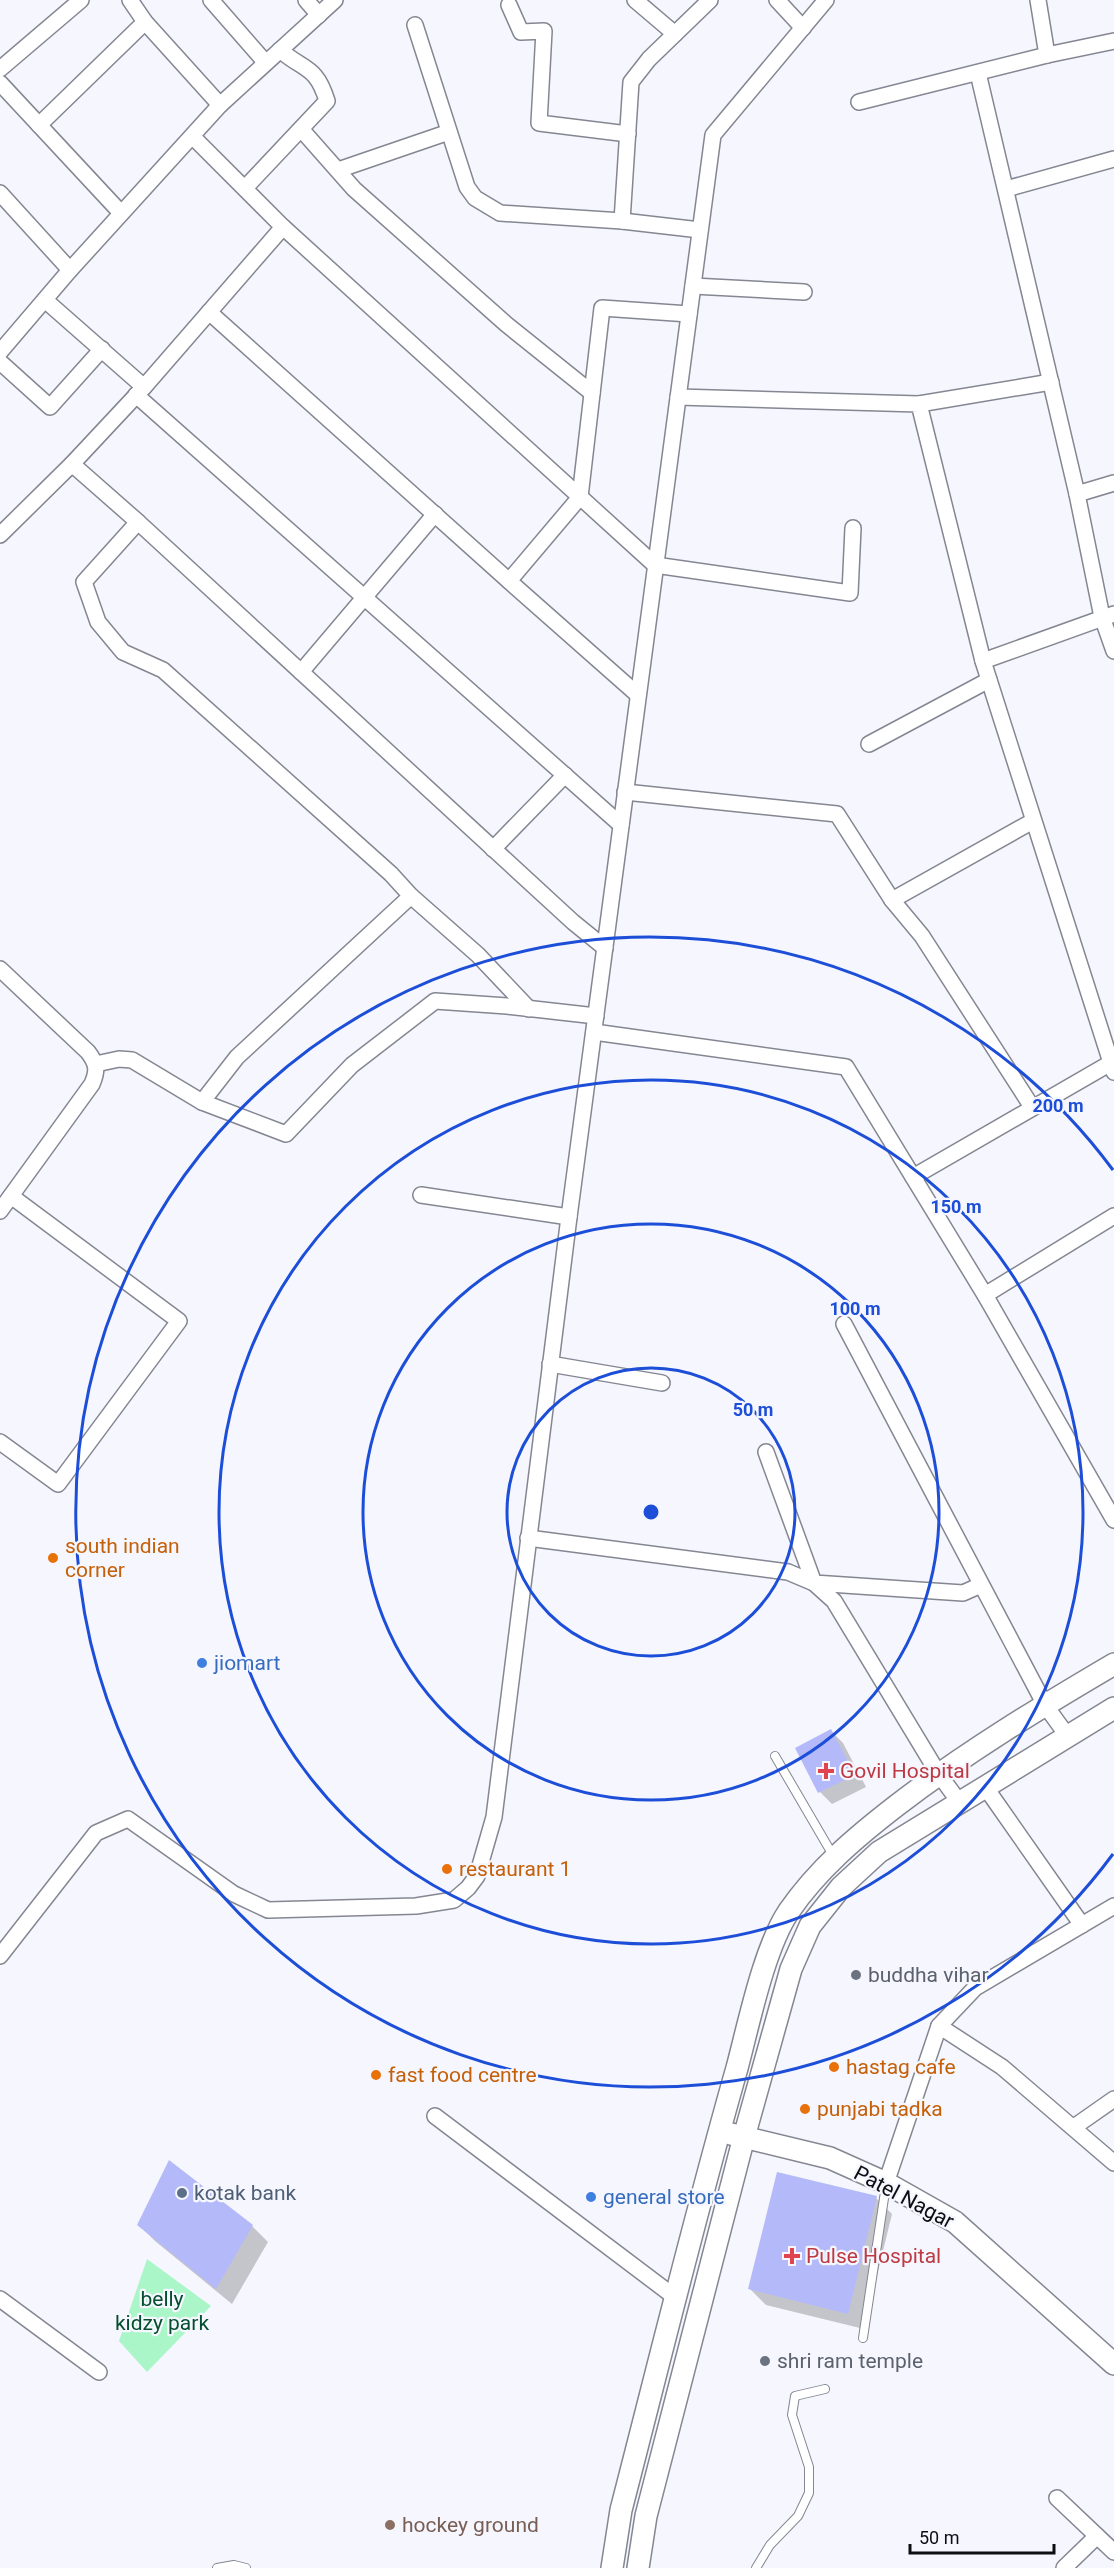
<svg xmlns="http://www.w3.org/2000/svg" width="1114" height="2568" viewBox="0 0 1114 2568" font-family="Roboto,sans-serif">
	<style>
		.green { fill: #abf6c8 }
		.shadow { fill: #0003 }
		.building { fill: #b4b9fa }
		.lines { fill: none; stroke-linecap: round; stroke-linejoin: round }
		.lane-casing { stroke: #848691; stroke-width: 10 }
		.street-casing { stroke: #848691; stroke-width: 18 }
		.secondary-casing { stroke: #848691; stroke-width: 24 }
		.lane { stroke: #fff; stroke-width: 8 }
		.street { stroke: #fff; stroke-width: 15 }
		.secondary { stroke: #fff; stroke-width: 21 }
		.ring { fill: none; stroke: #1d4ed8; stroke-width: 3 }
		.food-dot { fill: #e8710a; stroke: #f5f6fe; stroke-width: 2 }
		.shop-dot { fill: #3f7fe0; stroke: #f5f6fe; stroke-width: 2 }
		.health-dot { fill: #e0444e; stroke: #f5f6fe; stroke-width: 2 }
		.worship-dot { fill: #6b7280; stroke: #f5f6fe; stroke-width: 2 }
		.service-dot { fill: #5c6f8a; stroke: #f5f6fe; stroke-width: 2 }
		.education-dot { fill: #8d6e63; stroke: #f5f6fe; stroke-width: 2 }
		.labels { text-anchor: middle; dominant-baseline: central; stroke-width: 4.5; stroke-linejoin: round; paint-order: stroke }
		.food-label { font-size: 21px; fill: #c56008; stroke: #f5f6fe; text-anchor: start }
		.shop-label { font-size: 21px; fill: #366cbe; stroke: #f5f6fe; text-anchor: start }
		.health-label { font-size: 21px; fill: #be3a42; stroke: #f5f6fe; text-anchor: start }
		.worship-label { font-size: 21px; fill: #5b616d; stroke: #f5f6fe; text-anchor: start }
		.service-label { font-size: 21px; fill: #4e5e75; stroke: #f5f6fe; text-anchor: start }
		.street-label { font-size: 21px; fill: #0d0e12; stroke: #f5f6fe }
		.park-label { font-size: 21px; fill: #054f2f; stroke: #f5f6fe }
		.education-label { font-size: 21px; fill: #785e54; stroke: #f5f6fe; text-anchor: start }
		.centre { fill: #1d4ed8; stroke: #f5f6fe; stroke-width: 3 }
		.ring-label { font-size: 18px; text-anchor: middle; font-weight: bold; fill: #1d4ed8; stroke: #f5f6fe; stroke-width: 4.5; stroke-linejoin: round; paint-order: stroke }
	</style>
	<rect width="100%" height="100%" fill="#f5f6fe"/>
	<path class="green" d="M147 2259 211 2306 147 2372 119 2341Z"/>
	<g class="shadow">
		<path d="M831 1731 843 1743 866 1787 832 1804 820 1792 797 1749Z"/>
		<path d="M876 2198 892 2214 864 2329 766 2305 750 2289Z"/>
		<path d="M139 2225 252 2226 268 2242 232 2304 155 2241Z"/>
	</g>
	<g class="building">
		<path d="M831 1729 855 1775 818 1793 795 1748Z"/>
		<path d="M169 2160 253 2225 216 2289 137 2225Z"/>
		<path d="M777 2172 877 2196 848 2314 748 2289Z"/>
	</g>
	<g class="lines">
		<g class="lane-casing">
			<g id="lane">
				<path d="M775 1756 834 1857"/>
				<path d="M863 2338 886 2185"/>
				<path d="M217 2568 234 2565 246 2568"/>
				<path d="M756 2568 770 2545 798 2516 809 2493V2467L792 2415 795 2396 825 2389"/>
			</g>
		</g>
		<g class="street-casing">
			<g id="street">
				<path d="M130 0 145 22 220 105"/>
				<path d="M211 0 265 62"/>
				<path d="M306 0 319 15"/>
				<path d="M635 0 675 34"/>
				<path d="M777 0 803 28"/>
				<path d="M1038 0 1047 55"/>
				<path d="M509 5 521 32 544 31 539 123 628 134"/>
				<path d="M415 25 467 187 475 198 500 213 622 221 700 230"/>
				<path d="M0 69 81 0"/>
				<path d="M978 73 1077 494 1102 617 1114 651"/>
				<path d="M0 83 121 213"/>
				<path d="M859 102 1047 55 1114 41"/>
				<path d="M39 125 145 22"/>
				<path d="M301 129 354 189 506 324 592 393"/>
				<path d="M338 170 449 132"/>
				<path d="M245 188 327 101C316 65 304 71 280 50"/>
				<path d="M1006 189 1114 159"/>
				<path d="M0 193 70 270"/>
				<path d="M622 221 631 82 649 59 710 0"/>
				<path d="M283 227 655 565 850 593 853 528"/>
				<path d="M693 286 804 292"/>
				<path d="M45 300 144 387 72 464"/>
				<path d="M209 312 509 581"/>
				<path d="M0 352 70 270 220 105 335 0"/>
				<path d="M0 362 50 407 102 349"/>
				<path d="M144 387 283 227 193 137"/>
				<path d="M136 395 621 825"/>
				<path d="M678 397 919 404 983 661"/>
				<path d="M919 404 1051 382"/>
				<path d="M1077 494 1114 483"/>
				<path d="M0 535 72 464 138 522"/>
				<path d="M1114 614 983 661 1114 1072"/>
				<path d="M301 672 435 514"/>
				<path d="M638 695 509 581 580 497 602 308 689 314"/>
				<path d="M869 744 989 680"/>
				<path d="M625 792 837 814 892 900"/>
				<path d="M493 849 565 775"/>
				<path d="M411 896 478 955 529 1009"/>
				<path d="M0 969 88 1052C97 1064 98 1070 92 1084L0 1211"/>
				<path d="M594 1032 846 1067 985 1295 1114 1520"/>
				<path d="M96 1064 119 1059 132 1060 202 1102 286 1134 352 1065 435 1001 507 1006 596 1016"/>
				<path d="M202 1102 237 1057 411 896 391 874 163 670 123 652 98 622 84 582 138 522 573 922 605 948"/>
				<path d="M1032 1107 922 936 892 900 1033 821"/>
				<path d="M913 1177 1114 1061"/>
				<path d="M421 1195 569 1217"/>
				<path d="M985 1295 1114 1216"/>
				<path d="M844 1324 1045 1705 1069 1738"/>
				<path d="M550 1364 662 1383"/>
				<path d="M0 1442 58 1484 179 1321 11 1196"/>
				<path d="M766 1452 814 1583 963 1593 981 1585"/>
				<path d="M528 1538 788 1572 814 1583 834 1601 938 1773 960 1803"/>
				<path d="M986 1788 1082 1925"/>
				<path d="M0 1956 96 1833 128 1819 234 1894 268 1910 416 1906 454 1900 468 1888 477 1876 494 1817 569 1217 713 135 826 0"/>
				<path d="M939 2026 975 1988 1114 1906"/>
				<path d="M435 2116 676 2298"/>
				<path d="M1074 2127 1114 2099"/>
				<path d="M886 2183 939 2026 1002 2067 1114 2163"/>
				<path d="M0 2299 99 2372"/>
				<path d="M1057 2498 1114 2552"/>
				<path d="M1064 2568 1097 2536"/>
			</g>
		</g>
		<g class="secondary-casing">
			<g id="secondary">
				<path d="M731 2134 830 2158 886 2183 955 2222 1114 2364"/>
				<path d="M612 2568 621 2510C659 2363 695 2215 737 2068 749 2023 764 1948 789 1911 818 1869 856 1837 896 1806 965 1753 1039 1708 1114 1664"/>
				<path d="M638 2568 646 2516 744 2137 791 1969 810 1926 841 1887 879 1852 1114 1708"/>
			</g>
		</g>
		<use href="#lane" class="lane"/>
		<use href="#street" class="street"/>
		<use href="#secondary" class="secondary"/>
	</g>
	<g class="ring">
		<circle cx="651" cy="1512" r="144"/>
		<circle cx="651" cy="1512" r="288"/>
		<circle cx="651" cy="1512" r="432"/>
		<path d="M1113 1854A575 575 0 1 1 1113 1170"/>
	</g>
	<g class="food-dot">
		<circle cx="53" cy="1558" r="6"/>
		<circle cx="447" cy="1869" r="6"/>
		<circle cx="834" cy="2067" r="6"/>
		<circle cx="376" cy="2075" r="6"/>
		<circle cx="805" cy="2109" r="6"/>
	</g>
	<g class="shop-dot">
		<circle cx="202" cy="1663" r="6"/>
		<circle cx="591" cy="2197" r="6"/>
	</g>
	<g class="health-dot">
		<path d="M823 1762h6v6h6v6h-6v6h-6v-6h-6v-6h6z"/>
		<path d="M789 2247h6v6h6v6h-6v6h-6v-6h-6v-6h6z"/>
	</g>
	<g class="worship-dot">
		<circle cx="856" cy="1975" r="6"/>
		<circle cx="765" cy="2361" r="6"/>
	</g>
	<circle class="service-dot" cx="182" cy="2193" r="6"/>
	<circle class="education-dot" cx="390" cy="2525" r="6"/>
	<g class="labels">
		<g class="food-label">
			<text x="65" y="1546">south indian<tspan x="65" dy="24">corner</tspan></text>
			<text x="459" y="1869">restaurant 1</text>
			<text x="846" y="2067">hastag cafe</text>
			<text x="388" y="2075">fast food centre</text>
			<text x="817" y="2109">punjabi tadka</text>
		</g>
		<g class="shop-label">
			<text x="214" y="1663">jiomart</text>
			<text x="603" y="2197">general store</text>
		</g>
		<g class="health-label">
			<text x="840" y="1771">Govil Hospital</text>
			<text x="806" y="2256">Pulse Hospital</text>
		</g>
		<g class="worship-label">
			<text x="868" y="1975">buddha vihar</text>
			<text x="777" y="2361">shri ram temple</text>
		</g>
		<g class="service-label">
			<text x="194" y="2193">kotak bank</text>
		</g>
		<g class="street-label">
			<text transform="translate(904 2197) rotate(28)">Patel Nagar</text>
		</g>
		<g class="park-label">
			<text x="162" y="2299">belly<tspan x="162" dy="24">kidzy park</tspan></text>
		</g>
		<g class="education-label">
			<text x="402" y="2525">hockey ground</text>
		</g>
	</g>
	<circle cx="651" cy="1512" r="9" class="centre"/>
	<g class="ring-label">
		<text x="1058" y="1112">200 m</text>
		<text x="956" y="1213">150 m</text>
		<text x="855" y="1315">100 m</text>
		<text x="753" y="1416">50 m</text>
	</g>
	<path d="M910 2544v9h144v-9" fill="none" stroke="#0d0e12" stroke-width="3"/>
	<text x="919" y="2544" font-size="18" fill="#0d0e12" stroke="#f5f6fe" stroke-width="4.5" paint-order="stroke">50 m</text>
</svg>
